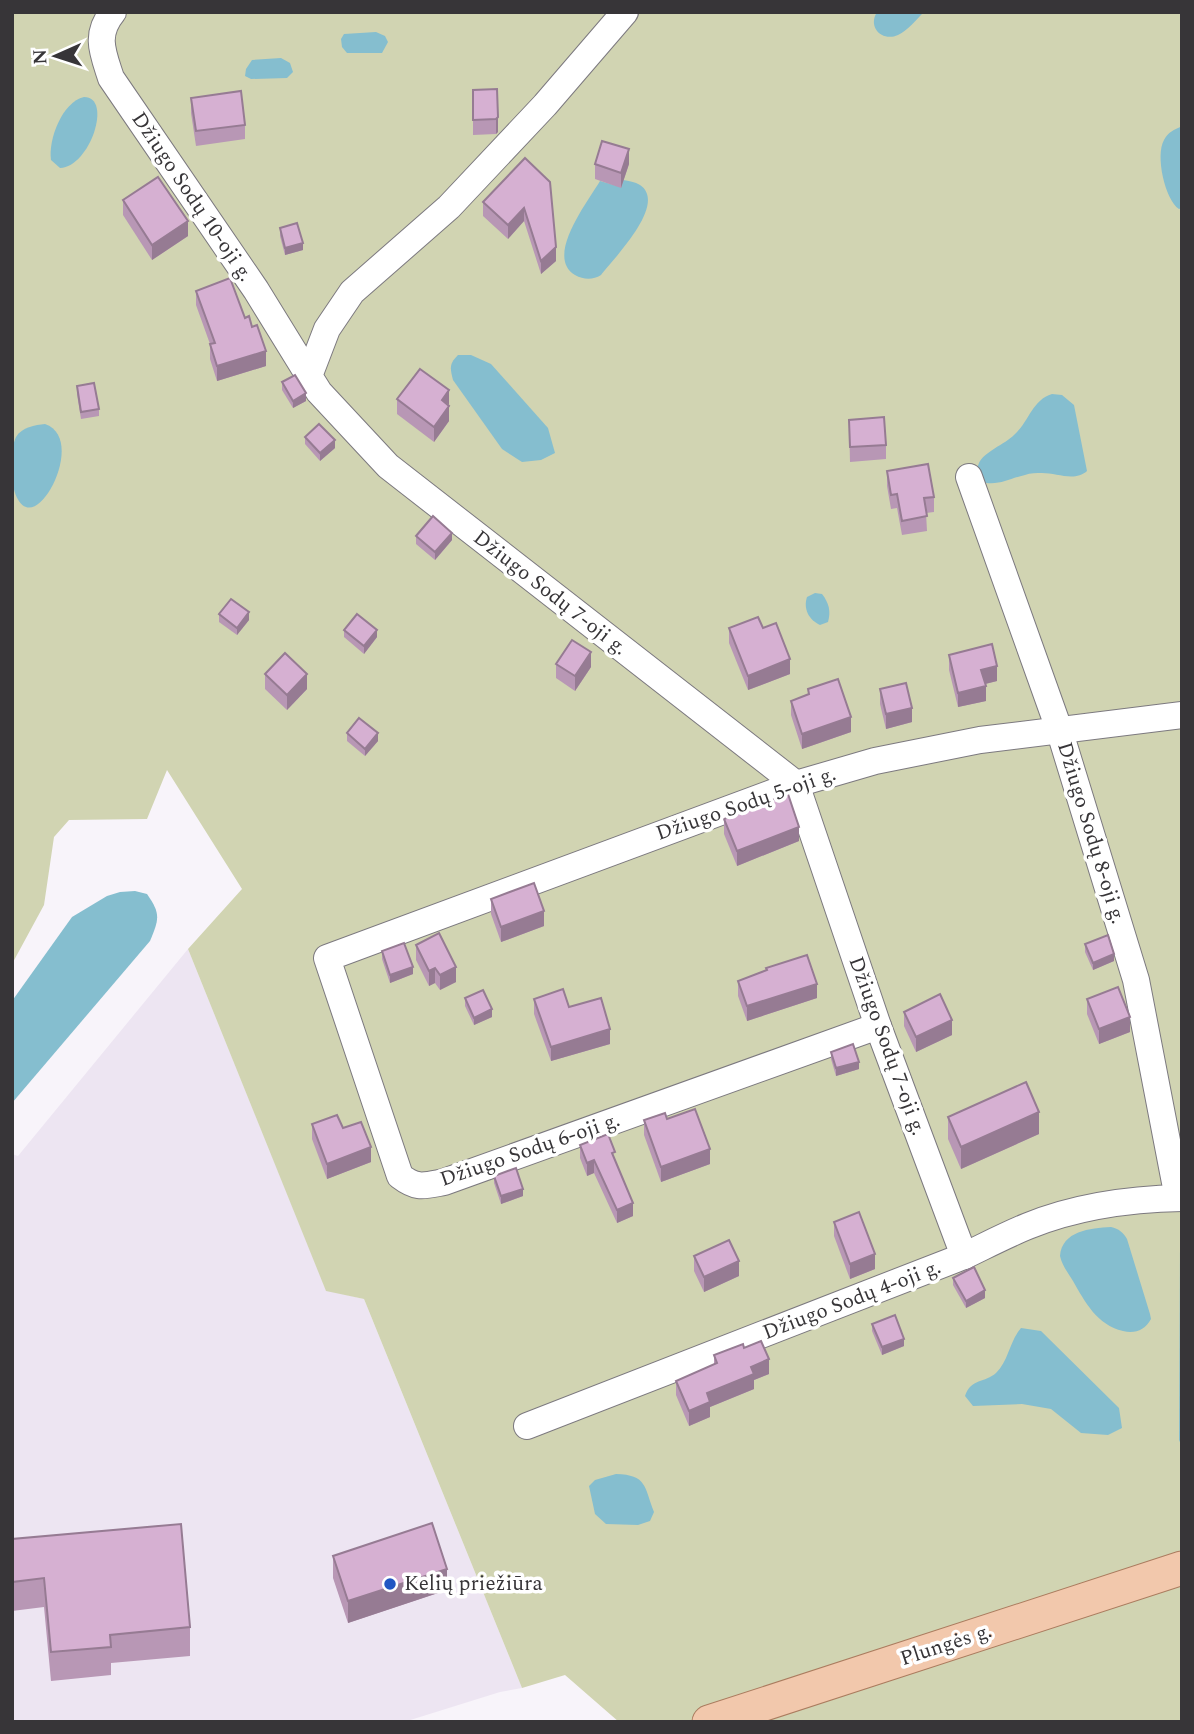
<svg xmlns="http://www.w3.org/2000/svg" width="1194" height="1734" viewBox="0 0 1194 1734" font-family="Spectral,serif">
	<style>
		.built { fill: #ede5f2 }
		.green { fill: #d1d4b2 }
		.water { fill: #85becf }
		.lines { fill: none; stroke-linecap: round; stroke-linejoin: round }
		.minor-casing { stroke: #7c797f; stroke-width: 28 }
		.major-casing { stroke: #ab7c5f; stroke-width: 35 }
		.minor { stroke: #fff; stroke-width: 26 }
		.major { stroke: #f2c8ac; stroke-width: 33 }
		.wall { fill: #b897b5 }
		.shaded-wall { fill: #967b93 }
		.building { fill: #d6b0d2; stroke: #967b93; stroke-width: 2 }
		.poi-dot { fill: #2156c3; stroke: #fff; stroke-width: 2.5 }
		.labels { text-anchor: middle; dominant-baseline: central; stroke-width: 7; stroke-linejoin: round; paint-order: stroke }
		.street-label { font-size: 21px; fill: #373538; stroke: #fff }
		.poi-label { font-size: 21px; fill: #373538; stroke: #fff; text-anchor: start }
	</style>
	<rect width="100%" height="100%" fill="#f8f4fa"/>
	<path class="built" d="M188 949 326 1290 364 1299 522 1688 500 1692 404 1722H12V1154L18 1156Z"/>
	<g class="green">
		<path d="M12 12H1182V1568L709 1722H619L565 1675 522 1688 364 1299 326 1291 188 949 242 889 167 770 147 819 69 820 54 837 44 905 12 964Z"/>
		<path d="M1182 1585V1722H758Z"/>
	</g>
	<g class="water">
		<path d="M877 12H924C916 20 908 30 898 35 883 42 867 28 877 12Z"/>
		<path d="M376 32 385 36 388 42 382 53H347L342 47 341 39 344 34Z"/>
		<path d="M281 58 290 63 293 72 287 78 251 79 245 76 246 69 252 60Z"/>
		<path d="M84 97C113 97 90 167 60 168L51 160C48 140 62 102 84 97Z"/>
		<path d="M1182 126V208L1179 209C1165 200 1155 155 1164 140 1168 132 1174 130 1182 126Z"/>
		<path d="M623 180C629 181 635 182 640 185 668 204 614 258 601 275 593 280 584 280 575 275 544 257 589 200 600 181L621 187Z"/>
		<path d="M458 355H471L491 364 548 428 555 453 541 460 522 462 502 449 453 380C450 368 449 364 458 355Z"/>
		<path d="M1052 394 1062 395 1074 405 1087 471C1075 482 1057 473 1042 473 1037 473 1030 473 1025 475 1011 478 1001 485 986 483 981 478 975 470 979 463 984 452 1005 444 1014 435 1029 422 1032 400 1052 394Z"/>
		<path d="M45 424C83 437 47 515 26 507 8 500 9 451 16 437 22 427 35 425 45 424Z"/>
		<path d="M815 593 822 594C829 603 831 611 828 622L820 625C809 620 803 609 807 597Z"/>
		<path d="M135 891 147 894C161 914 159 919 150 941L12 1103V1001L72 917 107 896 120 892Z"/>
		<path d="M1111 1227C1119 1229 1123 1232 1127 1239L1150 1314 1151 1319C1145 1330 1135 1334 1123 1331 1097 1325 1085 1302 1073 1281 1068 1273 1062 1265 1060 1256 1062 1231 1090 1228 1111 1227Z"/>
		<path d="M1182 1244V1447L1179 1440 1180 1247Z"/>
		<path d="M1021 1328 1041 1331 1119 1408 1122 1428 1108 1435 1081 1433 1051 1409 1022 1404 973 1406 965 1396C971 1378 985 1383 996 1373 1009 1360 1009 1342 1021 1328Z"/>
		<path d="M616 1474C647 1475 644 1486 654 1512L650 1521 638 1525 606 1524 595 1514 589 1486 595 1480Z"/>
	</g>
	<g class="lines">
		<g class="minor-casing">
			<g id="minor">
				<path d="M113 12C94 35 103 53 111 78L256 290 309 376"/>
				<path d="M625 12 545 105 449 207 352 292 327 329 309 376 319 392 388 466 796 784 878 1026 964 1256"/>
				<path d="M969 477 1059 729 1136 980 1178 1198"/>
				<path d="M878 1026 444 1182C423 1186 417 1189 400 1176L327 958 796 784 875 761 980 740 1182 715"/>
				<path d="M527 1426 964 1256C985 1246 1006 1235 1028 1226 1077 1206 1129 1199 1182 1198"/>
			</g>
		</g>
		<g class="major-casing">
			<path id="major" d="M709 1722 1182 1568"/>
		</g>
		<use href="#minor" class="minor"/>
		<use href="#major" class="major"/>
	</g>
	<g class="wall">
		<path d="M497 89 498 132 496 134 473 135V90Z"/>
		<path d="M191 98 245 125V139L196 146 191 113Z"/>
		<path d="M525 158 556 261 541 274 524 221 508 239 483 216V202Z"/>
		<path d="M595 164H629L621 188 595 179Z"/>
		<path d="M123 200 188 236 152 260 123 215Z"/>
		<path d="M280 228 303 250 285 255 280 236Z"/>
		<path d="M196 291 245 318 252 327 266 366 217 381 210 359V344L196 305Z"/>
		<path d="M282 382 306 401 293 408 282 390Z"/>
		<path d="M77 386 99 409V416L81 419 77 394Z"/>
		<path d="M397 399 449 405V421L434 442 397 414Z"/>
		<path d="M849 420 886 445V459L850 462Z"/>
		<path d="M305 437 335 448 320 461 305 444Z"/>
		<path d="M887 471 934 497V512L926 513 927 531 902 535 897 508 891 509 887 486Z"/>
		<path d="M416 536 452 540 435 560 416 544Z"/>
		<path d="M219 614 249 620 237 635 219 622Z"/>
		<path d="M729 628H763L790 674 748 690 729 643Z"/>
		<path d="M344 630 377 637 364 654 344 637Z"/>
		<path d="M949 655 997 681 985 684 986 701 958 707 949 670Z"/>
		<path d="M556 664 591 667 575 691 556 678Z"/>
		<path d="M265 674 307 689 287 710 265 689Z"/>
		<path d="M808 689 851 732 802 749 791 715V701L808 695Z"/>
		<path d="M880 689 912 722 886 729 880 704Z"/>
		<path d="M347 733 378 741 365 756 347 741Z"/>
		<path d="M724 819 799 841 737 866 724 834Z"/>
		<path d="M491 899 544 926 501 942 491 914Z"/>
		<path d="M1085 944 1114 961 1093 970 1085 952Z"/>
		<path d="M416 945 456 982 440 990 435 983 429 986 416 960Z"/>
		<path d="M382 951 413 974 390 983 382 959Z"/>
		<path d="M766 970 817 998 747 1021 738 996V981Z"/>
		<path d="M465 998 492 1017 474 1025 465 1006Z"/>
		<path d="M534 999 569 1007 610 1044 551 1061 534 1014Z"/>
		<path d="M1087 999 1130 1032 1099 1044 1087 1014Z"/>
		<path d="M904 1012 952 1035 916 1052 904 1026Z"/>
		<path d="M831 1052 859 1069 836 1076 831 1059Z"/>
		<path d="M948 1117 1039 1134 961 1169 948 1139Z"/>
		<path d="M667 1119 710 1164 661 1182 644 1135V1120Z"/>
		<path d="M312 1124 343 1128 371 1162 327 1179 312 1139Z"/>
		<path d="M580 1145 615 1162 633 1216 617 1223 594 1173 587 1176 580 1158Z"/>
		<path d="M494 1176 523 1196 501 1204 494 1183Z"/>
		<path d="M834 1222 875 1269 850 1279 834 1236Z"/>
		<path d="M694 1256 739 1276 704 1292 694 1271Z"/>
		<path d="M953 1278 985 1298 966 1308 953 1285Z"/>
		<path d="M872 1324 904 1346 882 1355 872 1331Z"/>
		<path d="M744 1348 769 1374 754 1380V1389L710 1407V1417L689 1426 676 1395V1381L714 1364V1355Z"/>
		<path d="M12 1539 190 1627V1656L111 1663V1675L51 1681 44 1607 12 1611Z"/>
		<path d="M333 1556 447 1590 348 1623 333 1578Z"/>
	</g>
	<g class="shaded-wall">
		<path d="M498 117V132L496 134V119Z"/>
		<path d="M629 149V164L621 188V173Z"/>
		<path d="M524 208V221L508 239V225Z"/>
		<path d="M188 221V236L152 260V245Z"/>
		<path d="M303 243V250L285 255V248Z"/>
		<path d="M556 247V261L541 274V261Z"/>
		<path d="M266 351V366L217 381V366Z"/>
		<path d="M449 390V405L442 400Z"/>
		<path d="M306 393V401L293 408V401Z"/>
		<path d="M449 406V421L434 442V427Z"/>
		<path d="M335 440V448L320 461V453Z"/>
		<path d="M452 533V540L435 560V552Z"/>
		<path d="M249 612V620L237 635V628Z"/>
		<path d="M377 630V637L364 654V646Z"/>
		<path d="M591 652V667L575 691V676Z"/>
		<path d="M790 659V674L748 690V676Z"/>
		<path d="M997 666V681L981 685V670Z"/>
		<path d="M307 674V689L287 710V695Z"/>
		<path d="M986 686V701L958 707V693Z"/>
		<path d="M912 708V722L886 729V714Z"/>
		<path d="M851 717V732L802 749V734Z"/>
		<path d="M378 733V741L365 756V749Z"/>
		<path d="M799 827V841L737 866V851Z"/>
		<path d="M544 911V926L501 942V927Z"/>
		<path d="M1114 954V961L1093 970V963Z"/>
		<path d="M413 967V974L390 983V975Z"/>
		<path d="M456 967V982L440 990V975Z"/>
		<path d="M435 968V983L429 986V971Z"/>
		<path d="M817 984V998L747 1021V1006Z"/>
		<path d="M492 1009V1017L474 1025V1018Z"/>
		<path d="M1130 1017V1032L1099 1044V1029Z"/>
		<path d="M952 1020V1035L916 1052V1037Z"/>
		<path d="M610 1029V1044L551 1061V1047Z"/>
		<path d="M859 1062V1069L836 1076V1068Z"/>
		<path d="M1039 1112V1134L961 1169V1147Z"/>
		<path d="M371 1147V1162L327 1179V1164Z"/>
		<path d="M710 1149V1164L661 1182V1167Z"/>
		<path d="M594 1160V1173L587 1176V1163Z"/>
		<path d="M523 1189V1196L501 1204V1196Z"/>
		<path d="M633 1203V1216L617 1223V1210Z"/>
		<path d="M875 1254V1269L850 1279V1264Z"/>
		<path d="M739 1261V1276L704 1292V1277Z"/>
		<path d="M985 1290V1298L966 1308V1301Z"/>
		<path d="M904 1339V1346L882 1355V1347Z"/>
		<path d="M769 1359V1374L754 1380V1389L710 1407V1417L689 1426V1411L707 1393 751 1367Z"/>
		<path d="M447 1569V1590L348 1623V1601Z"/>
	</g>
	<g class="building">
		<path d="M497 89 498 117 496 119 473 120V90Z"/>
		<path d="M241 91 245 125 196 131 191 98Z"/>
		<path d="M602 141 629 149 621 173 595 164Z"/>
		<path d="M525 158 550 182 556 247 541 261 524 208 508 225 483 202Z"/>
		<path d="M158 177 188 221 152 245 123 200Z"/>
		<path d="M297 223 303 243 285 248 280 228Z"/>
		<path d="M230 278 245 318 249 316 252 327 257 325 266 351 217 366 210 344 215 343 196 291Z"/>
		<path d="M420 369 449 390 442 400 449 406 434 427 397 399Z"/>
		<path d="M295 375 306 393 293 401 282 382Z"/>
		<path d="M94 383 99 409 81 412 77 386Z"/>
		<path d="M884 417 886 445 850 447 849 420Z"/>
		<path d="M319 424 335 440 320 453 305 437Z"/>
		<path d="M928 464 934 497 924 498 927 516 902 521 897 494 891 495 887 471Z"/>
		<path d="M433 516 452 533 435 552 416 536Z"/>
		<path d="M231 599 249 612 237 628 219 614Z"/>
		<path d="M357 614 377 630 364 646 344 630Z"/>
		<path d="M758 617 763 628 776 623 790 659 748 676 729 628Z"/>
		<path d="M572 640 591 652 575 676 556 664Z"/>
		<path d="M992 644 997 666 981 670 986 686 958 693 949 655Z"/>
		<path d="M285 653 307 674 287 695 265 674Z"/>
		<path d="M838 679 851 717 802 734 791 701 809 694 808 689Z"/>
		<path d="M906 683 912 708 886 714 880 689Z"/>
		<path d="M359 718 378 733 365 749 347 733Z"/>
		<path d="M788 794 799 827 737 851 724 819Z"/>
		<path d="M534 883 544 911 501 927 491 899Z"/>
		<path d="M439 933 456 967 440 975 435 968 429 971 416 945Z"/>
		<path d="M1108 935 1114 954 1093 963 1085 944Z"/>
		<path d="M404 943 413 967 390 975 382 951Z"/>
		<path d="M807 955 817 984 747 1006 738 981 767 970 766 968Z"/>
		<path d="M1118 987 1130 1017 1099 1029 1087 999Z"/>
		<path d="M563 989 569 1007 601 998 610 1029 551 1047 534 999Z"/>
		<path d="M483 990 492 1009 474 1018 465 998Z"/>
		<path d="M940 994 952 1020 916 1037 904 1012Z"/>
		<path d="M853 1044 859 1062 836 1068 831 1052Z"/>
		<path d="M1026 1082 1039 1112 961 1147 948 1117Z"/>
		<path d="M695 1109 710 1149 661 1167 644 1120 665 1113 667 1119Z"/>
		<path d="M337 1115 343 1128 361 1122 371 1147 327 1164 312 1124Z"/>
		<path d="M608 1134 615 1152 612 1153 633 1203 617 1210 594 1160 587 1163 580 1145Z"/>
		<path d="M516 1168 523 1189 501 1196 494 1176Z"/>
		<path d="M859 1212 875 1254 850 1264 834 1222Z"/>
		<path d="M729 1240 739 1261 704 1277 694 1256Z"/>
		<path d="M974 1267 985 1290 966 1301 953 1278Z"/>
		<path d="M895 1315 904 1339 882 1347 872 1324Z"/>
		<path d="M761 1341 769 1359 751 1367 754 1374 707 1393 710 1402 689 1411 676 1381 717 1363 714 1355 743 1344 744 1348Z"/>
		<path d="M432 1523 447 1569 348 1601 333 1556Z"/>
		<path d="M181 1524 190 1627 110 1635 111 1647 51 1652 44 1578 12 1582V1539Z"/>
	</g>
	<circle class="poi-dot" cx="390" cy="1584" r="7"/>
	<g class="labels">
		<g class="street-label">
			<text transform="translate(192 197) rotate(56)">Džiugo Sodų 10-oji g.</text>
			<text transform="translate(550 593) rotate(38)">Džiugo Sodų 7-oji g.</text>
			<text transform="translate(746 804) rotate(-19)">Džiugo Sodų 5-oji g.</text>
			<text transform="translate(1091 833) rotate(73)">Džiugo Sodų 8-oji g.</text>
			<text transform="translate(887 1046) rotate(70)">Džiugo Sodų 7-oji g.</text>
			<text transform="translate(530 1150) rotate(-19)">Džiugo Sodų 6-oji g.</text>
			<text transform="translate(852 1300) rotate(-21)">Džiugo Sodų 4-oji g.</text>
			<text transform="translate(946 1645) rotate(-18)">Plungės g.</text>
		</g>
		<g class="poi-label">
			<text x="404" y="1584">Kelių priežiūra</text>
		</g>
	</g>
	<rect width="1194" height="1734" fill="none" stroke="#373538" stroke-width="28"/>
	<g transform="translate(56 56) rotate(267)" stroke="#ffffff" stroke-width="5" paint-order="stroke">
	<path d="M0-5L12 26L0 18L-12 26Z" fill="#373538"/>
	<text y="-10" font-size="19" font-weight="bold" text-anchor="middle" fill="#373538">N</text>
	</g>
</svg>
